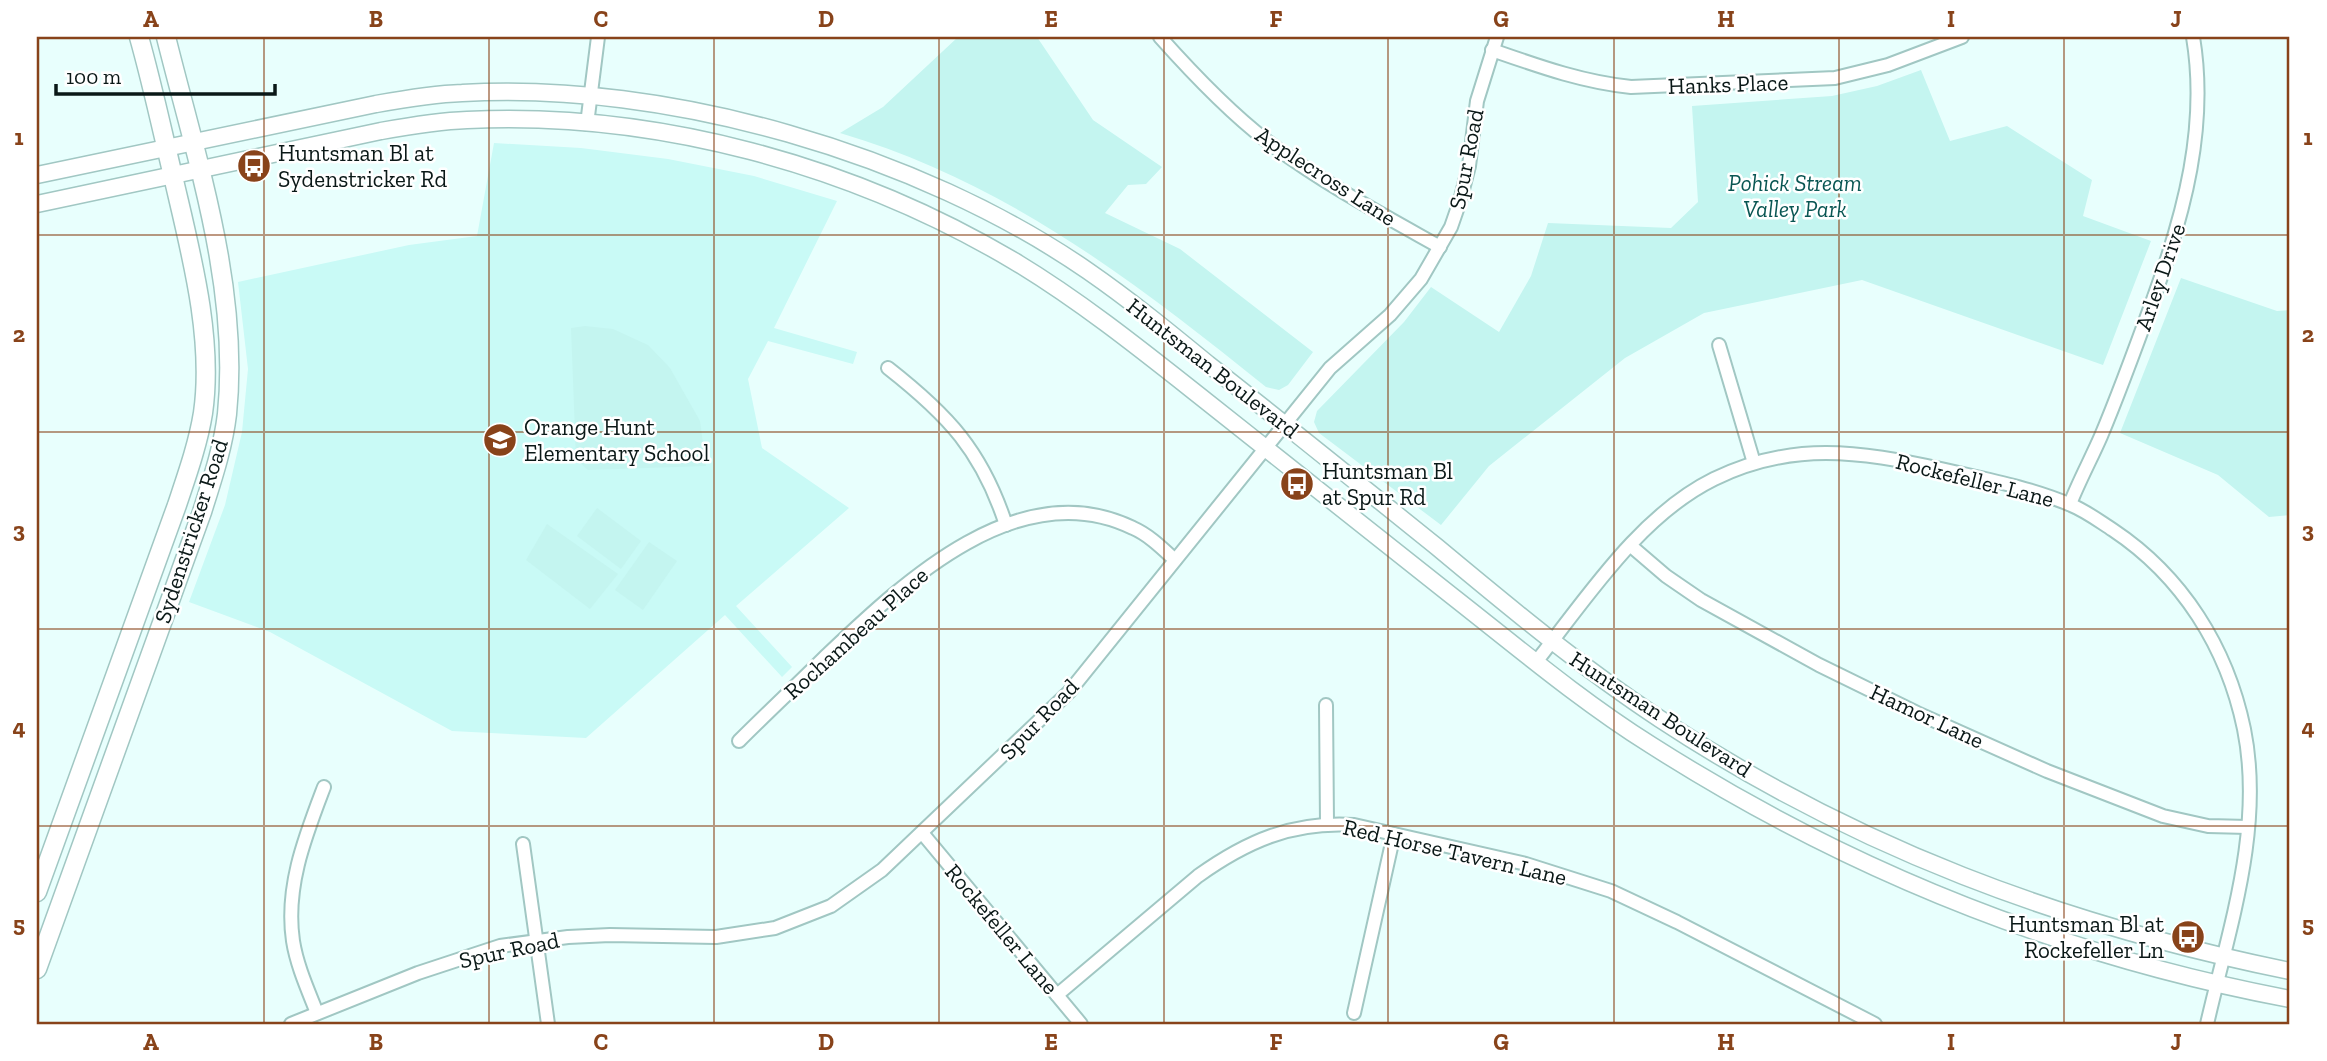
<svg xmlns="http://www.w3.org/2000/svg" width="2327" height="1061" font-family="'Zilla Slab',serif">
	<style>
		.built { fill: #c9faf6 }
		.green { fill: #c4f5f0 }
		.lines { fill: none; stroke-linecap: round; stroke-linejoin: round }
		.minor-casing { stroke: #a1c7c3; stroke-width: 16 }
		.tertiary-casing { stroke: #a1c7c3; stroke-width: 19 }
		.secondary-casing { stroke: #a1c7c3; stroke-width: 21 }
		.minor { stroke: #fff; stroke-width: 12 }
		.tertiary { stroke: #fff; stroke-width: 16 }
		.secondary { stroke: #fff; stroke-width: 18 }
		.grid { fill: none; stroke: #88431a; stroke-width: 2; stroke-opacity: 0.55 }
		.labels { text-anchor: middle; stroke-width: 5; stroke-linejoin: round; paint-order: stroke }
		.street-label { font-size: 23px; fill: #0a1817; stroke: #fff }
		.poi-label { font-size: 23px; fill: #0a1817; stroke: #fff; text-anchor: start }
		.park-label { font-size: 23px; font-style: italic; fill: #095653; stroke: #fff }
		.neatline { fill: none; stroke: #88431a; stroke-width: 2.5 }
		.grid-label { font-size: 23px; text-anchor: middle; font-weight: bold; fill: #88431a }
	</style>
	<rect width="100%" height="100%" fill="#e8fffd"/>
	<!-- built -->
	<polygon class="built" points="494,143 581,148 668,159 754,176 837,201 774,328 857,352 853,364 768,341 748,379 762,448 849,508 736,606 792,667 782,677 725,615 586,738 452,731 270,632 189,602 225,505 242,432 248,369 238,282 409,245 477,236"/>
	<!-- green -->
	<g class="green">
		<path d="M958,37H1037L1093,120L1162,167L1146,184L1128,185L1105,213L1180,249L1313,352L1288,385L1279,390L1266,387C1134,281 1006,182 840,133L883,107Z"/>
		<polygon points="1921,70 1950,141 2007,126 2092,180 2083,216 2151,241 2103,365 1862,280 1704,313 1625,358 1489,466 1441,525 1319,433 1314,422 1317,411 1404,322 1431,287 1499,332 1531,276 1548,223 1671,228 1698,202 1692,106 1832,96 1877,86"/>
		<polygon points="2181,278 2277,311 2290,310 2290,515 2269,517 2218,475 2120,433"/>
		<polygon points="585,326 613,329 648,345 670,368 700,421 706,466 588,470 576,459 571,328"/>
		<polygon points="597,508 641,541 621,569 577,536"/>
		<polygon points="547,524 618,574 590,609 526,560"/>
		<polygon points="649,542 677,561 643,610 615,590"/>
	</g>
	<g class="lines">
		<!-- minor casing -->
		<g class="minor-casing">
			<g id="minor">
				<path d="M1160,37C1193,74 1228,111 1267,141C1321,182 1381,214 1440,247"/>
				<path d="M1492,50C1538,66 1582,82 1631,87L1835,78L1888,65L1962,37"/>
				<polyline points="587,124 598,37"/>
				<polyline points="1719,345 1754,463"/>
				<path d="M888,368C948,415 982,451 1006,525"/>
				<path d="M2070,504C2079,481 2091,459 2101,436C2120,391 2137,344 2154,297C2184,214 2208,126 2193,37"/>
				<polyline points="1631,546 1666,576 1701,600 1819,665 1917,713 2047,771 2163,816 2208,826 2248,827"/>
				<path d="M1536,662C1586,599 1639,516 1714,479C1792,441 1859,451 1941,469C1984,479 2029,487 2071,505C2086,511 2099,521 2113,530C2182,576 2227,647 2244,729C2264,828 2229,928 2207,1024"/>
				<polyline points="1326,705 1327,823"/>
				<path d="M739,741C768,712 798,684 827,655C903,583 1019,472 1133,528C1149,535 1162,548 1175,560"/>
				<polyline points="923,834 1081,1024"/>
				<polyline points="523,844 548,1024"/>
				<path d="M1057,995L1198,876C1247,841 1293,821 1354,825L1526,864L1611,891L1677,922L1875,1024"/>
				<path d="M317,1013C308,990 297,966 293,941C285,887 305,837 324,787"/>
				<polyline points="1354,1013 1394,834"/>
				<polyline points="291,1024 418,973 500,946 568,937 610,935 716,937 775,928 831,906 882,870 1069,692 1330,368 1390,315 1421,279 1451,227 1460,201 1469,166 1477,101 1497,37"/>
			</g>
		</g>
		<!-- tertiary casing -->
		<g class="tertiary-casing">
			<g id="tertiary">
				<path d="M37,175L376,104C404,99 433,94 462,93C667,81 919,154 1088,271C1130,300 1169,332 1208,364C1285,424 1361,486 1437,547C1509,607 1581,667 1660,719C1854,847 2063,925 2290,971"/>
				<path d="M37,204L381,131C409,126 438,121 467,120C656,111 852,165 1014,261C1082,302 1144,352 1206,401C1289,466 1371,531 1452,596C1517,647 1581,701 1651,745C1847,870 2062,956 2290,999"/>
			</g>
		</g>
		<!-- secondary casing -->
		<g class="secondary-casing">
			<g id="secondary">
				<path d="M37,892L177,505C187,475 198,444 203,413C214,337 190,250 173,176C162,130 152,83 139,37"/>
				<path d="M37,969L202,512C212,480 223,448 227,414C240,288 196,158 166,37"/>
			</g>
		</g>
		<!-- minor -->
		<use href="#minor" class="minor"/>
		<!-- tertiary -->
		<use href="#tertiary" class="tertiary"/>
		<!-- secondary -->
		<use href="#secondary" class="secondary"/>
	</g>
	<!-- grid -->
	<path class="grid" d="M264,37V1024M489,37V1024M714,37V1024M939,37V1024M1164,37V1024M1388,37V1024M1614,37V1024M1839,37V1024M2064,37V1024M37,235H2290M37,432H2290M37,629H2290M37,826H2290"/>
	<!-- icons -->
	<defs>
		<g id="bus-disc" transform="scale(1.75)"><circle r="9.5" fill="#88431a" stroke="#fff"/><path d="M-5-6H5V4H4V6H2V4H-2V6H-4V4H-5ZM-3.5-4V0h7V-4ZM-3.5 1.2v1.5H-2V1.2ZM2 1.2v1.5H3.5V1.2Z" fill="#fff"/></g>
		<g id="school-disc" transform="scale(1.75)"><circle r="9.5" fill="#88431a" stroke="#fff"/><path d="M0-5L7-2L0 1L-7-2ZM-4 1L0 2.5L4 1V4Q0 6-4 4Z" fill="#fff"/></g>
	</defs>
	<g fill-rule="evenodd">
		<use href="#bus-disc" x="254" y="166"/>
		<use href="#school-disc" x="500" y="440"/>
		<use href="#bus-disc" x="1297" y="484"/>
		<use href="#bus-disc" x="2188" y="937"/>
	</g>
	<g class="labels">
		<!-- street labels -->
		<g class="street-label">
			<text transform="translate(1728 84) rotate(-2)" y="8">Hanks Place</text>
			<text transform="translate(1466 159) rotate(-79)" y="8">Spur Road</text>
			<text transform="translate(1326 176) rotate(33)" y="8">Applecross Lane</text>
			<text transform="translate(2160 277) rotate(-71)" y="8">Arley Drive</text>
			<text transform="translate(1213 368) rotate(38)" y="8">Huntsman Boulevard</text>
			<text transform="translate(1975 480) rotate(14)" y="8">Rockefeller Lane</text>
			<text transform="translate(191 531) rotate(-72)" y="8">Sydenstricker Road</text>
			<text transform="translate(856 633) rotate(-42)" y="8">Rochambeau Place</text>
			<text transform="translate(1661 714) rotate(33)" y="8">Huntsman Boulevard</text>
			<text transform="translate(1927 716) rotate(25)" y="8">Hamor Lane</text>
			<text transform="translate(1039 719) rotate(-46)" y="8">Spur Road</text>
			<text transform="translate(1455 852) rotate(13)" y="8">Red Horse Tavern Lane</text>
			<text transform="translate(1002 929) rotate(50)" y="8">Rockefeller Lane</text>
			<text transform="translate(509 950) rotate(-12)" y="8">Spur Road</text>
		</g>
		<!-- poi labels -->
		<g class="poi-label">
			<text x="278" y="161">Huntsman Bl at<tspan x="278" dy="26">Sydenstricker Rd</tspan></text>
			<text x="524" y="435">Orange Hunt<tspan x="524" dy="26">Elementary School</tspan></text>
			<text x="1322" y="479">Huntsman Bl<tspan x="1322" dy="26">at Spur Rd</tspan></text>
			<text x="2164" y="932" text-anchor="end">Huntsman Bl at<tspan x="2164" dy="26">Rockefeller Ln</tspan></text>
		</g>
		<!-- park labels -->
		<g class="park-label">
			<text x="1795" y="191">Pohick Stream<tspan x="1795" dy="26">Valley Park</tspan></text>
		</g>
	</g>
	<!-- border -->
	<rect width="2327" height="1061" fill="none" stroke="#ffffff" stroke-width="77"/>
	<!-- scale -->
	<path d="M56 84v10h219v-10" fill="none" stroke="#0a1817" stroke-width="3.5"/>
	<text x="66" y="84" font-size="21" fill="#0a1817" stroke="#ffffff" stroke-width="5" paint-order="stroke">100 m</text>
	<rect x="38" y="38" width="2250" height="985" class="neatline"/>
	<g class="grid-label">
		<text x="151" y="27">A</text>
		<text x="376" y="27">B</text>
		<text x="601" y="27">C</text>
		<text x="826" y="27">D</text>
		<text x="1051" y="27">E</text>
		<text x="1276" y="27">F</text>
		<text x="1501" y="27">G</text>
		<text x="1726" y="27">H</text>
		<text x="1951" y="27">I</text>
		<text x="2176" y="27">J</text>
		<text x="19" y="145">1</text>
		<text x="2308" y="145">1</text>
		<text x="19" y="342">2</text>
		<text x="2308" y="342">2</text>
		<text x="19" y="538">3</text>
		<text x="2308" y="538">3</text>
		<text x="19" y="735">4</text>
		<text x="2308" y="735">4</text>
		<text x="19" y="932">5</text>
		<text x="2308" y="932">5</text>
		<text x="151" y="1050">A</text>
		<text x="376" y="1050">B</text>
		<text x="601" y="1050">C</text>
		<text x="826" y="1050">D</text>
		<text x="1051" y="1050">E</text>
		<text x="1276" y="1050">F</text>
		<text x="1501" y="1050">G</text>
		<text x="1726" y="1050">H</text>
		<text x="1951" y="1050">I</text>
		<text x="2176" y="1050">J</text>
	</g>
</svg>
